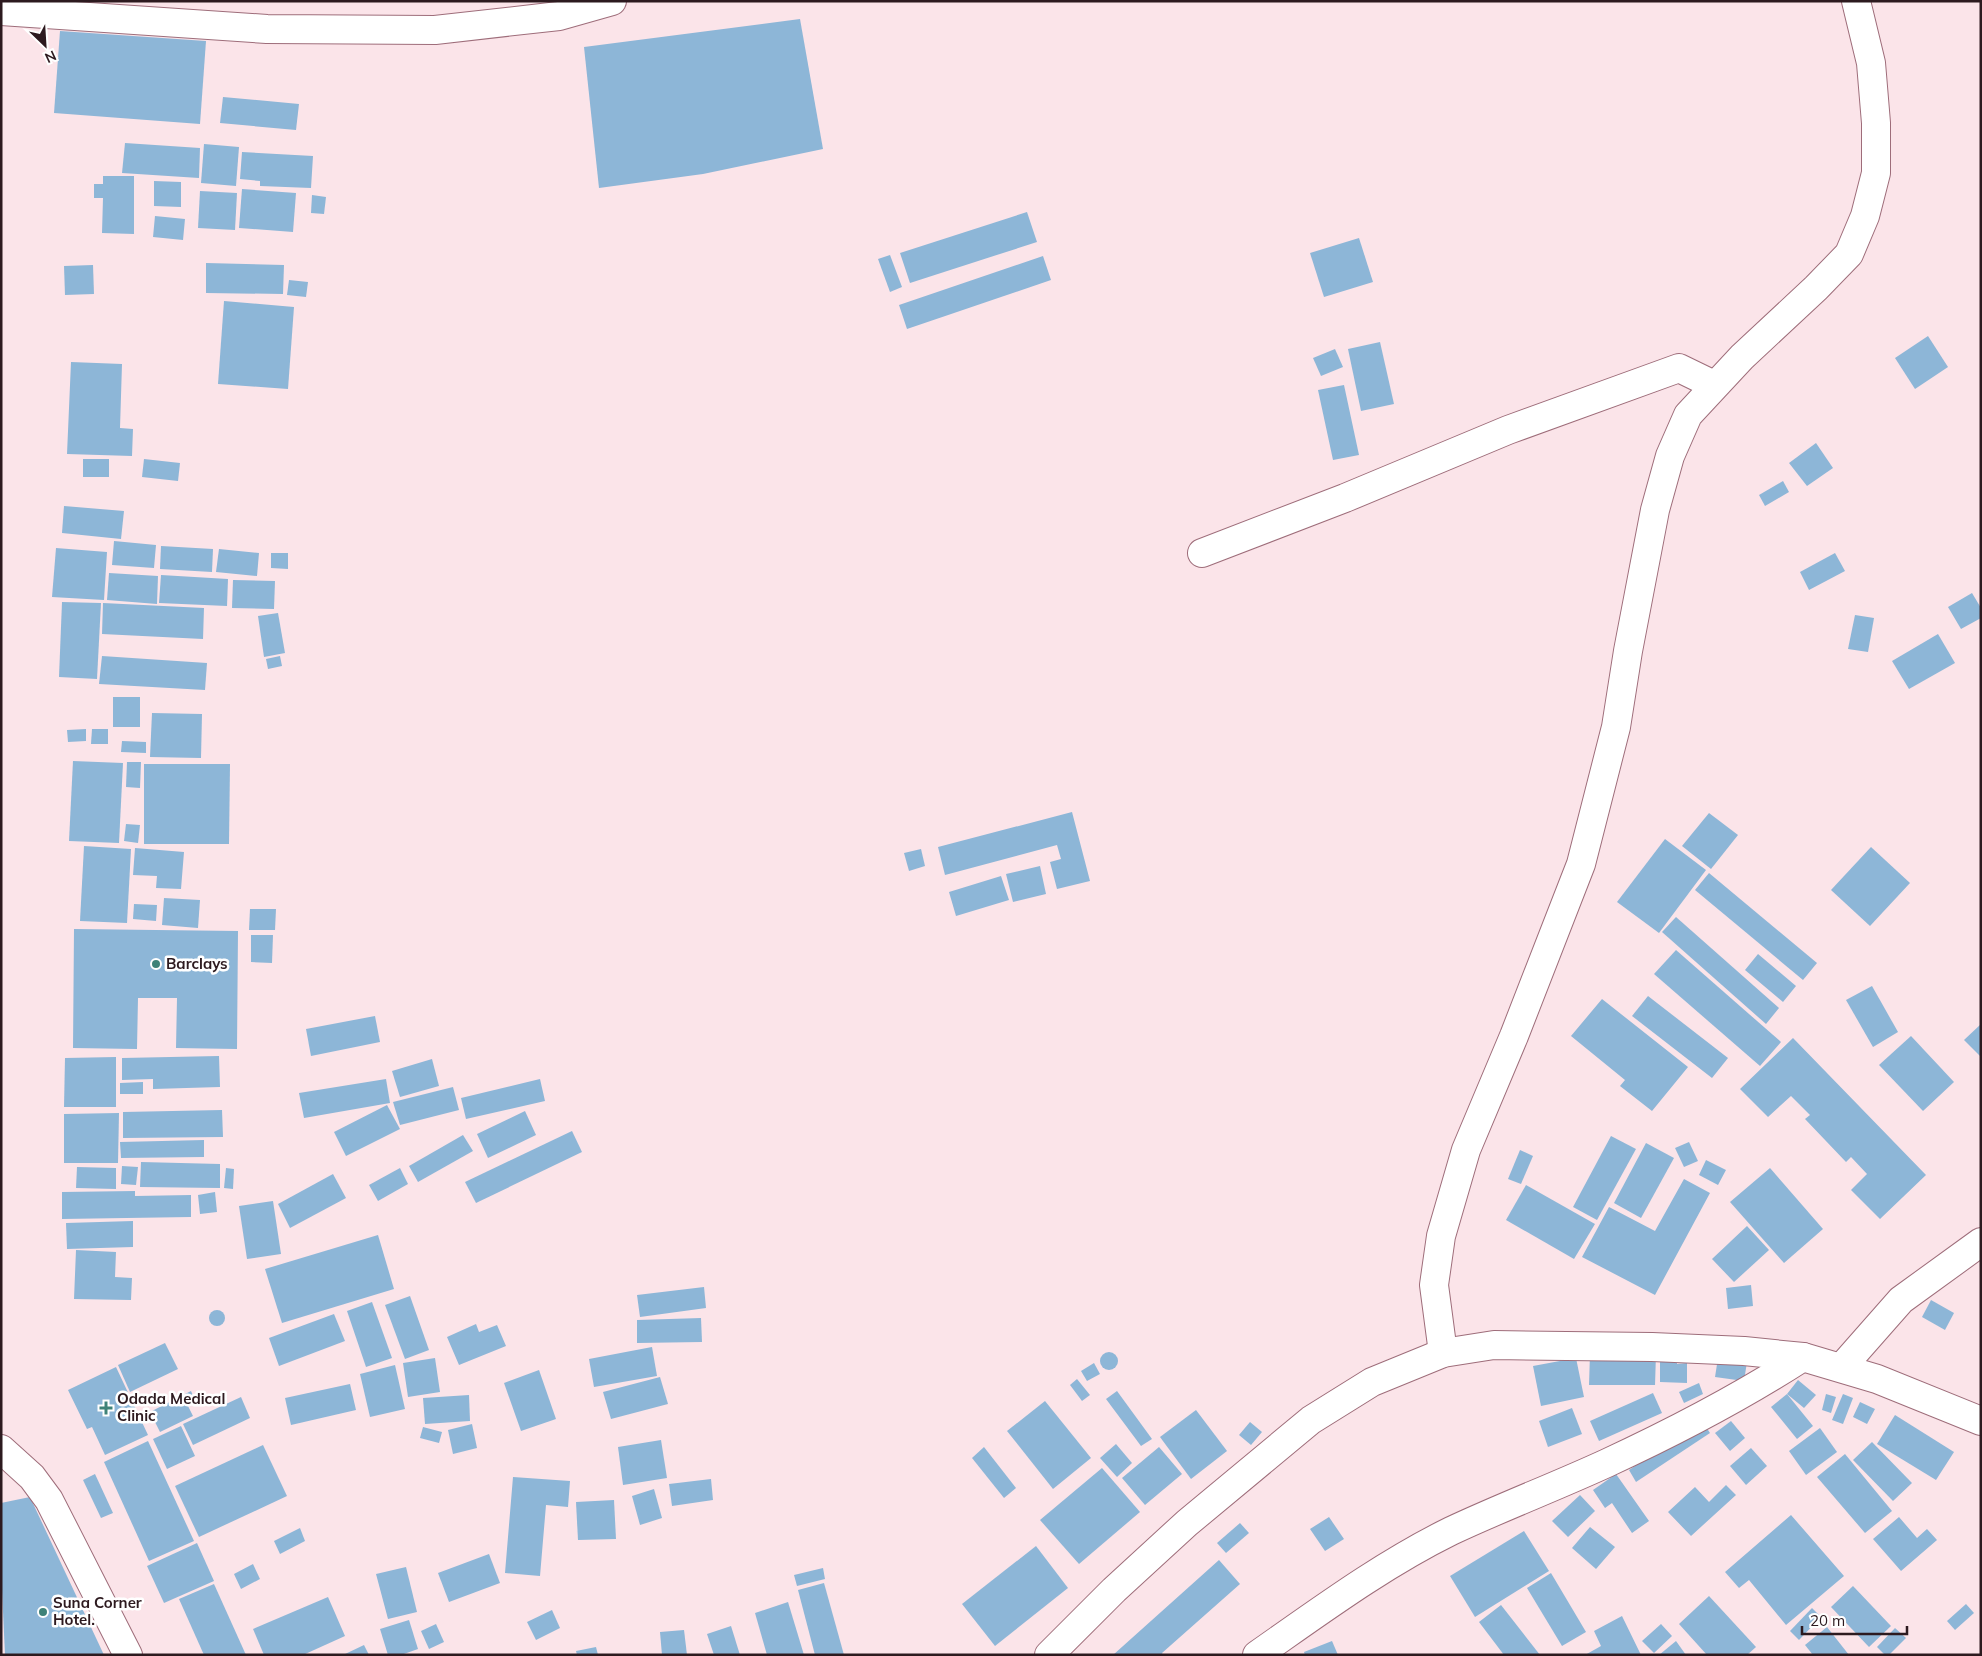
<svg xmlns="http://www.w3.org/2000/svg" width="1982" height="1656" font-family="Mulish,sans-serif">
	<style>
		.building { fill: #8db6d7 }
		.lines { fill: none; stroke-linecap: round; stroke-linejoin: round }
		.minor-casing { stroke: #9e6d7a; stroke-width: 30 }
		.minor { stroke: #fff; stroke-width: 28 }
		.poi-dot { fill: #3e8278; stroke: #fff; stroke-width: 2 }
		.labels { text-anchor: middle; stroke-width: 5; stroke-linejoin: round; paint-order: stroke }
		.poi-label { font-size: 15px; font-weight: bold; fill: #2d1a1f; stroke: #fff; text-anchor: start }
	</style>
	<rect width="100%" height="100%" fill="#fbe4e9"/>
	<!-- building -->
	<g class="building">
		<polygon points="800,19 823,149 703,174 599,188 584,47"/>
		<polygon points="60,31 206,41 200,124 54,113"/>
		<polygon points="223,97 299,104 296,130 220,123"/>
		<polygon points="125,143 200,148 199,178 122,173"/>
		<polygon points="204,144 239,147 236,186 201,183"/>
		<polygon points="242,152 313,156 311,188 260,186 260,181 240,179"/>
		<polygon points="103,176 134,176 134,234 102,233 103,198 94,198 94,184 103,184"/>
		<polygon points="154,181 181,182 181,207 154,206"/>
		<polygon points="242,189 296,193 293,232 239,228"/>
		<polygon points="200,191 237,193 235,230 198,228"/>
		<polygon points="312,195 326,197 324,214 311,213"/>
		<polygon points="1027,212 1037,242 910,283 900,253"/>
		<polygon points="155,216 185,219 183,240 153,237"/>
		<polygon points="1359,238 1373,282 1324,297 1310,253"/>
		<polygon points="890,255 902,287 890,292 878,259"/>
		<polygon points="1043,256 1051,280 907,329 899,305"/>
		<polygon points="206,263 284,265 283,294 206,293"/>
		<polygon points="93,265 94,294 65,295 64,266"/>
		<polygon points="289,280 308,282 306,297 287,295"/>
		<polygon points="224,301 294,307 288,389 218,384"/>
		<polygon points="1928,336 1948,367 1915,389 1895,358"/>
		<polygon points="1380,342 1394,404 1361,411 1348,349"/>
		<polygon points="1335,349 1343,367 1321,376 1313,358"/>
		<polygon points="71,362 122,364 120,428 133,429 132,456 67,454"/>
		<polygon points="1344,385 1359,455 1333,460 1318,390"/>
		<polygon points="1816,443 1833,468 1807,486 1789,463"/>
		<rect x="83" y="459" width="26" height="18"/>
		<polygon points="144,459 180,463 178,481 142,477"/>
		<polygon points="1783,481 1789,492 1765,506 1759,495"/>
		<polygon points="64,506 124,511 121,539 62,533"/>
		<polygon points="114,541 156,545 154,568 112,565"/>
		<polygon points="161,546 213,549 212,572 160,569"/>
		<polygon points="56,548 107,552 104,600 52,597"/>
		<polygon points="219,549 259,553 257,576 216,572"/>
		<polygon points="271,553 288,553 288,569 271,568"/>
		<polygon points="1835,553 1845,571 1809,590 1800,572"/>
		<polygon points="109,573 158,576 157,604 107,600"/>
		<polygon points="161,575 228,579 227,606 159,603"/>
		<polygon points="233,580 275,581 274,609 232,608"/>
		<polygon points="1972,593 1981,608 1981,618 1961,629 1948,607"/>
		<polygon points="62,602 101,603 97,679 59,677"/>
		<polygon points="103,603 204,608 203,639 102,634"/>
		<polygon points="278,613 285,653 264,657 258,616"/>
		<polygon points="1855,615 1874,618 1868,652 1848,649"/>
		<polygon points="1938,634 1955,663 1909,689 1892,661"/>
		<polygon points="102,656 207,663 205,690 99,684"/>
		<polygon points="280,656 282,666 268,669 266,659"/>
		<rect x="113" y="697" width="27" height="30"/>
		<polygon points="152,713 202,714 201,758 150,757"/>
		<polygon points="86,729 86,741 68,742 67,730"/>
		<polygon points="92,729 108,729 108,744 91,744"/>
		<polygon points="122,741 146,742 146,753 121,752"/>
		<polygon points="73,761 123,763 119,843 69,841"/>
		<polygon points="127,762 141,762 140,788 126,787"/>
		<polygon points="144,764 230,764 229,844 144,844"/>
		<polygon points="1072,812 1090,881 1057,889 1050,862 1061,859 1057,845 945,875 938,847"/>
		<polygon points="1709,813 1738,835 1711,869 1682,846"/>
		<polygon points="126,824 140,825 138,843 124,841"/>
		<polygon points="1665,839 1706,870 1659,933 1617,902"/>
		<polygon points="84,846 131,849 127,923 80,921"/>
		<polygon points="1871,847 1910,883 1870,926 1831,890"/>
		<polygon points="135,848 184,852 181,889 156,888 157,876 133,875"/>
		<polygon points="921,849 925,866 909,871 904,853"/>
		<polygon points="1040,866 1046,894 1013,902 1006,874"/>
		<polygon points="1709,873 1817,963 1803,980 1695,890"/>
		<polygon points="1001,876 1009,900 956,916 949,892"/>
		<polygon points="164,898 200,900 198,928 162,925"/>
		<polygon points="134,904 157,905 156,921 133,919"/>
		<polygon points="250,909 276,909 275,930 249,930"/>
		<polygon points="1676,917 1779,1008 1766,1024 1662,932"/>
		<polygon points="74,929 238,931 237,1049 176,1048 177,998 138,998 137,1049 73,1048"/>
		<polygon points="251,935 273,935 272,963 251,962"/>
		<polygon points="1676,950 1781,1042 1760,1066 1654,974"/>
		<polygon points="1758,954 1796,986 1783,1002 1745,970"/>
		<polygon points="1872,986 1898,1032 1873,1047 1846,1000"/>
		<polygon points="1648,996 1728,1058 1712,1078 1632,1016"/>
		<polygon points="1602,999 1688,1067 1652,1111 1620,1086 1625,1080 1571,1036"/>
		<polygon points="375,1016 380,1042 311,1056 306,1029"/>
		<polygon points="1981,1024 1981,1057 1964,1040"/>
		<polygon points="1911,1036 1954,1082 1923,1111 1879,1065"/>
		<polygon points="1793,1038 1926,1175 1880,1219 1851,1190 1867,1174 1851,1157 1846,1162 1805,1119 1810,1115 1791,1096 1768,1117 1740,1089"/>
		<polygon points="219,1056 220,1087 153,1089 153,1079 122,1080 122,1058"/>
		<polygon points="116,1057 116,1107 64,1107 65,1058"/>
		<polygon points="432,1059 439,1086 400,1097 392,1071"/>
		<polygon points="386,1079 390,1103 304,1118 299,1093"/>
		<polygon points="540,1079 545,1101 466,1119 461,1098"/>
		<polygon points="143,1082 143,1094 120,1094 120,1083"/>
		<polygon points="453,1087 459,1110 400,1125 393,1102"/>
		<polygon points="387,1105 400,1129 346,1156 334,1132"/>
		<polygon points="222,1110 223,1137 123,1138 123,1112"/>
		<polygon points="525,1111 536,1135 488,1158 477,1134"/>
		<polygon points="119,1113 118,1163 64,1163 64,1114"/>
		<polygon points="572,1131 582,1152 476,1203 465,1182"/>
		<polygon points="463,1135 473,1151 418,1182 409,1166"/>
		<polygon points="1611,1136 1636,1149 1597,1220 1573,1207"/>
		<polygon points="204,1140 204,1157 121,1158 120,1142"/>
		<polygon points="1689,1142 1698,1161 1684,1167 1675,1148"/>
		<polygon points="1646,1143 1674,1158 1641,1218 1614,1203"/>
		<polygon points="1520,1150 1533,1156 1521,1184 1508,1179"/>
		<polygon points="1706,1160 1726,1170 1718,1185 1699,1175"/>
		<polygon points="141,1162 220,1164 220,1188 140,1187"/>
		<polygon points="122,1166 138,1167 136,1185 121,1184"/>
		<polygon points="77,1167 116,1168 116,1189 76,1188"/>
		<polygon points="226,1168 234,1169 233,1189 224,1188"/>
		<polygon points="400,1168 408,1184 378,1201 369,1185"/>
		<polygon points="1770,1168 1823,1229 1784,1263 1730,1202"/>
		<polygon points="333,1174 346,1198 290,1228 278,1204"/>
		<polygon points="1684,1179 1710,1193 1655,1295 1582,1257 1609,1207 1655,1231"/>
		<polygon points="1526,1185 1595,1224 1574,1259 1506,1220"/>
		<polygon points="135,1191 135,1196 191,1195 191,1217 62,1219 62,1192"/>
		<polygon points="215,1192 217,1212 200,1214 198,1195"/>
		<polygon points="273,1201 281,1254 247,1259 239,1206"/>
		<polygon points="133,1221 133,1247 67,1249 66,1223"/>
		<polygon points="1747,1226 1769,1250 1734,1282 1712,1259"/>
		<polygon points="378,1235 394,1289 282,1323 265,1269"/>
		<polygon points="76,1250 116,1252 115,1277 132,1278 131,1300 74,1299"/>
		<polygon points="1751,1285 1753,1306 1728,1309 1726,1288"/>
		<polygon points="704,1287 706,1308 640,1317 637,1295"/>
		<polygon points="410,1296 429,1350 405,1359 385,1305"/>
		<polygon points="1931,1300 1954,1313 1945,1330 1922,1317"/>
		<polygon points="372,1302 392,1358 366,1367 347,1311"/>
		<circle cx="217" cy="1318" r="8"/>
		<polygon points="334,1314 345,1341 279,1366 269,1338"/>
		<polygon points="701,1318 702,1342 637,1343 637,1320"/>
		<polygon points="476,1324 479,1332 497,1325 506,1346 459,1365 447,1337"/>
		<polygon points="165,1343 178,1369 130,1392 118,1365"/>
		<polygon points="652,1347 657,1376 594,1387 589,1359"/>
		<circle cx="1109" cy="1361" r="9"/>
		<polygon points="1590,1353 1656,1353 1655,1385 1589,1385"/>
		<polygon points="1660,1355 1677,1355 1677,1364 1687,1363 1687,1383 1660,1382"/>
		<polygon points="435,1358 440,1392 408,1397 403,1363"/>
		<polygon points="1576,1358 1584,1397 1541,1406 1533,1366"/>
		<polygon points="1718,1358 1747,1362 1744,1381 1715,1377"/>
		<polygon points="1094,1363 1100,1374 1087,1381 1081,1371"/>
		<polygon points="395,1365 405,1409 370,1417 360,1374"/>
		<polygon points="116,1367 148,1435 105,1455 92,1427 87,1429 68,1390"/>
		<polygon points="539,1370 556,1419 521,1431 504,1383"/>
		<polygon points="660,1377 668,1404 611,1419 603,1392"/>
		<polygon points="1077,1379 1090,1395 1082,1401 1070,1385"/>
		<polygon points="1798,1380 1816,1395 1804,1408 1787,1394"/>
		<polygon points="1699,1383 1703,1394 1684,1403 1679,1392"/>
		<polygon points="350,1384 356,1410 291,1425 285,1398"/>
		<polygon points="191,1391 195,1400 187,1404 193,1416 160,1432 150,1412"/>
		<polygon points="1117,1391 1152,1439 1141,1446 1106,1399"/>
		<polygon points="1653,1393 1662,1413 1599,1441 1590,1421"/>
		<polygon points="1787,1394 1813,1426 1797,1439 1771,1407"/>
		<polygon points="1826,1394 1836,1397 1831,1413 1822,1410"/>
		<polygon points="1843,1394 1853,1398 1843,1424 1832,1420"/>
		<polygon points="469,1395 470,1421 425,1424 423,1398"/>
		<polygon points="241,1397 250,1418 193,1445 183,1424"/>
		<polygon points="1045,1401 1091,1458 1053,1489 1007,1431"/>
		<polygon points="1860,1402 1875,1409 1867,1424 1853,1417"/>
		<polygon points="1572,1408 1582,1434 1548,1447 1539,1421"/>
		<polygon points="1196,1410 1227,1451 1191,1479 1160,1437"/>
		<polygon points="1895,1415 1954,1452 1936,1480 1877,1444"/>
		<polygon points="1702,1421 1710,1433 1636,1482 1629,1470"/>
		<polygon points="1731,1421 1745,1438 1730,1451 1715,1433"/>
		<polygon points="1250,1422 1262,1432 1251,1445 1239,1435"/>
		<polygon points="472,1424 477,1448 453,1454 448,1430"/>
		<polygon points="181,1426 195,1456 167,1469 153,1439"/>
		<polygon points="423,1427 442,1432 439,1443 420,1438"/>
		<polygon points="1820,1428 1837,1452 1806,1475 1789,1451"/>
		<polygon points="661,1440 667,1478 623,1485 618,1447"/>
		<polygon points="148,1441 194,1541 149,1561 104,1462"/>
		<polygon points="1872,1442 1912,1483 1893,1501 1853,1460"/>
		<polygon points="1116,1444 1132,1463 1117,1477 1100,1458"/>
		<polygon points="263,1445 287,1496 199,1537 175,1486"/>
		<polygon points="984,1447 1016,1488 1004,1498 972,1458"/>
		<polygon points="1159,1447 1182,1474 1145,1505 1122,1478"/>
		<polygon points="1751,1448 1767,1466 1746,1485 1730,1466"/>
		<polygon points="1845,1454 1892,1511 1865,1533 1817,1477"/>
		<polygon points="1102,1468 1140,1512 1079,1564 1040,1520"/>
		<polygon points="95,1474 113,1513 101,1518 83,1480"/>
		<polygon points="1616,1474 1649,1521 1632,1533 1612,1503 1605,1508 1593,1490"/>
		<polygon points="513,1477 570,1481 568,1507 546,1505 540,1576 505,1573"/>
		<polygon points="711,1479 713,1500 672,1506 669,1484"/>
		<polygon points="1726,1485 1736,1495 1691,1536 1668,1512 1695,1487 1709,1502"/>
		<polygon points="654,1489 662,1518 640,1525 632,1496"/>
		<polygon points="1580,1495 1595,1511 1568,1537 1552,1521"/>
		<polygon points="30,1497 104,1655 5,1655 1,1568 1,1503"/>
		<polygon points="614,1500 616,1539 578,1540 576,1502"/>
		<polygon points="1791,1515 1844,1576 1786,1625 1749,1580 1739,1588 1725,1572"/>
		<polygon points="1329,1517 1344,1539 1325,1551 1310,1529"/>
		<polygon points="1899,1517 1917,1538 1927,1529 1937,1540 1901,1571 1873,1539"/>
		<polygon points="1240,1523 1249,1533 1226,1553 1217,1543"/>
		<polygon points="1590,1527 1615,1547 1596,1569 1572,1548"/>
		<polygon points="300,1528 305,1541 280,1554 274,1541"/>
		<polygon points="1524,1531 1549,1571 1475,1617 1450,1576"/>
		<polygon points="197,1543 214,1581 164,1603 147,1566"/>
		<polygon points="1036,1546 1068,1588 995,1646 962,1604"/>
		<polygon points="489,1554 500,1583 449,1602 438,1573"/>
		<polygon points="1219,1560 1240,1584 1162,1653 1163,1655 1113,1655"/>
		<polygon points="253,1564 260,1579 241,1589 234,1574"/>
		<polygon points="406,1567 417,1612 388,1619 376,1574"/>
		<polygon points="823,1568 825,1579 797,1586 794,1575"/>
		<polygon points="1551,1573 1586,1632 1562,1646 1527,1588"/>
		<polygon points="824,1583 844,1655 815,1655 798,1590"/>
		<polygon points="214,1584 246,1655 204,1655 179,1599"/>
		<polygon points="1853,1586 1891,1626 1869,1647 1831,1607"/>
		<polygon points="1709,1596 1756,1647 1747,1655 1707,1655 1679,1624"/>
		<polygon points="328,1597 345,1636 303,1655 264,1655 253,1629"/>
		<polygon points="788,1602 804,1655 767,1655 755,1613"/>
		<polygon points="1966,1604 1974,1613 1955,1630 1947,1621"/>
		<polygon points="1501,1605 1540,1655 1504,1655 1479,1622"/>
		<polygon points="1812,1608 1821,1617 1799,1640 1790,1631"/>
		<polygon points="552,1610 560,1628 536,1640 527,1622"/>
		<polygon points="1622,1616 1641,1655 1585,1655 1601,1646 1594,1631"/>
		<polygon points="409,1620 418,1649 401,1655 388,1655 380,1629"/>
		<polygon points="436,1624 444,1642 429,1649 421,1631"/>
		<polygon points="1661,1624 1672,1636 1654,1653 1642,1641"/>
		<polygon points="731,1626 740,1655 714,1655 707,1634"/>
		<polygon points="1827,1627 1849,1655 1813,1655 1805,1645"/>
		<polygon points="1895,1628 1906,1638 1889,1655 1885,1655 1877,1647"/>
		<polygon points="684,1630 687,1655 662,1655 660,1632"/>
		<polygon points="1332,1641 1338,1655 1305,1655 1304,1652"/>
		<polygon points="1676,1641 1686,1655 1659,1655"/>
		<polygon points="364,1645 369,1655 343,1655"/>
		<polygon points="596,1647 598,1655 577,1655 576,1651"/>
	</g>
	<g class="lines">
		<!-- minor casing -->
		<g class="minor-casing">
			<g id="minor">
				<polyline points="1,11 267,29 435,30 559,16 612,1"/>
				<polyline points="1202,553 1345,498 1508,430 1679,368 1714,385"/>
				<polyline points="1443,1353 1434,1285 1441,1236 1466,1150 1514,1036 1581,864 1616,727 1628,651 1655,510 1670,456 1688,415 1742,357 1816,288 1849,254 1865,216 1876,173 1876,123 1871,63 1856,1"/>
				<polyline points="1842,1367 1901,1300 1981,1242"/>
				<polyline points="1,1449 32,1477 49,1500 128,1655"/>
				<polyline points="1049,1655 1114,1590 1187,1523 1311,1420 1372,1382 1443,1353 1494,1345 1652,1347 1744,1351 1803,1357 1877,1379 1981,1421"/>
				<path d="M1257,1655C1320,1611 1382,1565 1451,1531C1502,1507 1555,1487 1607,1463C1674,1432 1741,1397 1803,1357"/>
			</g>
		</g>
		<!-- minor -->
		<use href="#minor" class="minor"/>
	</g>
	<!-- markers -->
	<g class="poi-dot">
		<circle cx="156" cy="964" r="5"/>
		<path d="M103.5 1400.5h5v5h5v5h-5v5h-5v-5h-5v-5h5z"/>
		<circle cx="43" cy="1612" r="5"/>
	</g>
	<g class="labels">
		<!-- poi labels -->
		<g class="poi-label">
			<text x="166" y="969">Barclays</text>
			<text x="117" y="1404">Odada Medical<tspan x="117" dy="17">Clinic</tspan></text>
			<text x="53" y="1608">Suna Corner<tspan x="53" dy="17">Hotel.</tspan></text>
		</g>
	</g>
	<!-- border -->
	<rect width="1982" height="1656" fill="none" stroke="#2d1a1f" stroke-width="5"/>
	<!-- north arrow -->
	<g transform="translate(45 45) rotate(155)" stroke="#ffffff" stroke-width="4" paint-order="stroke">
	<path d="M0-4L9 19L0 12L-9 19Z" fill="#2d1a1f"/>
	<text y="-8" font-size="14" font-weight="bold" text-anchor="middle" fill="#2d1a1f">N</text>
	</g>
	<!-- scale -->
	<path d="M1802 1626v8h105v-8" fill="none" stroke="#2d1a1f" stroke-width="2.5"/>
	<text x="1810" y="1626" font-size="15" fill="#2d1a1f" stroke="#ffffff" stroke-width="4" paint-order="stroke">20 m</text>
</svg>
